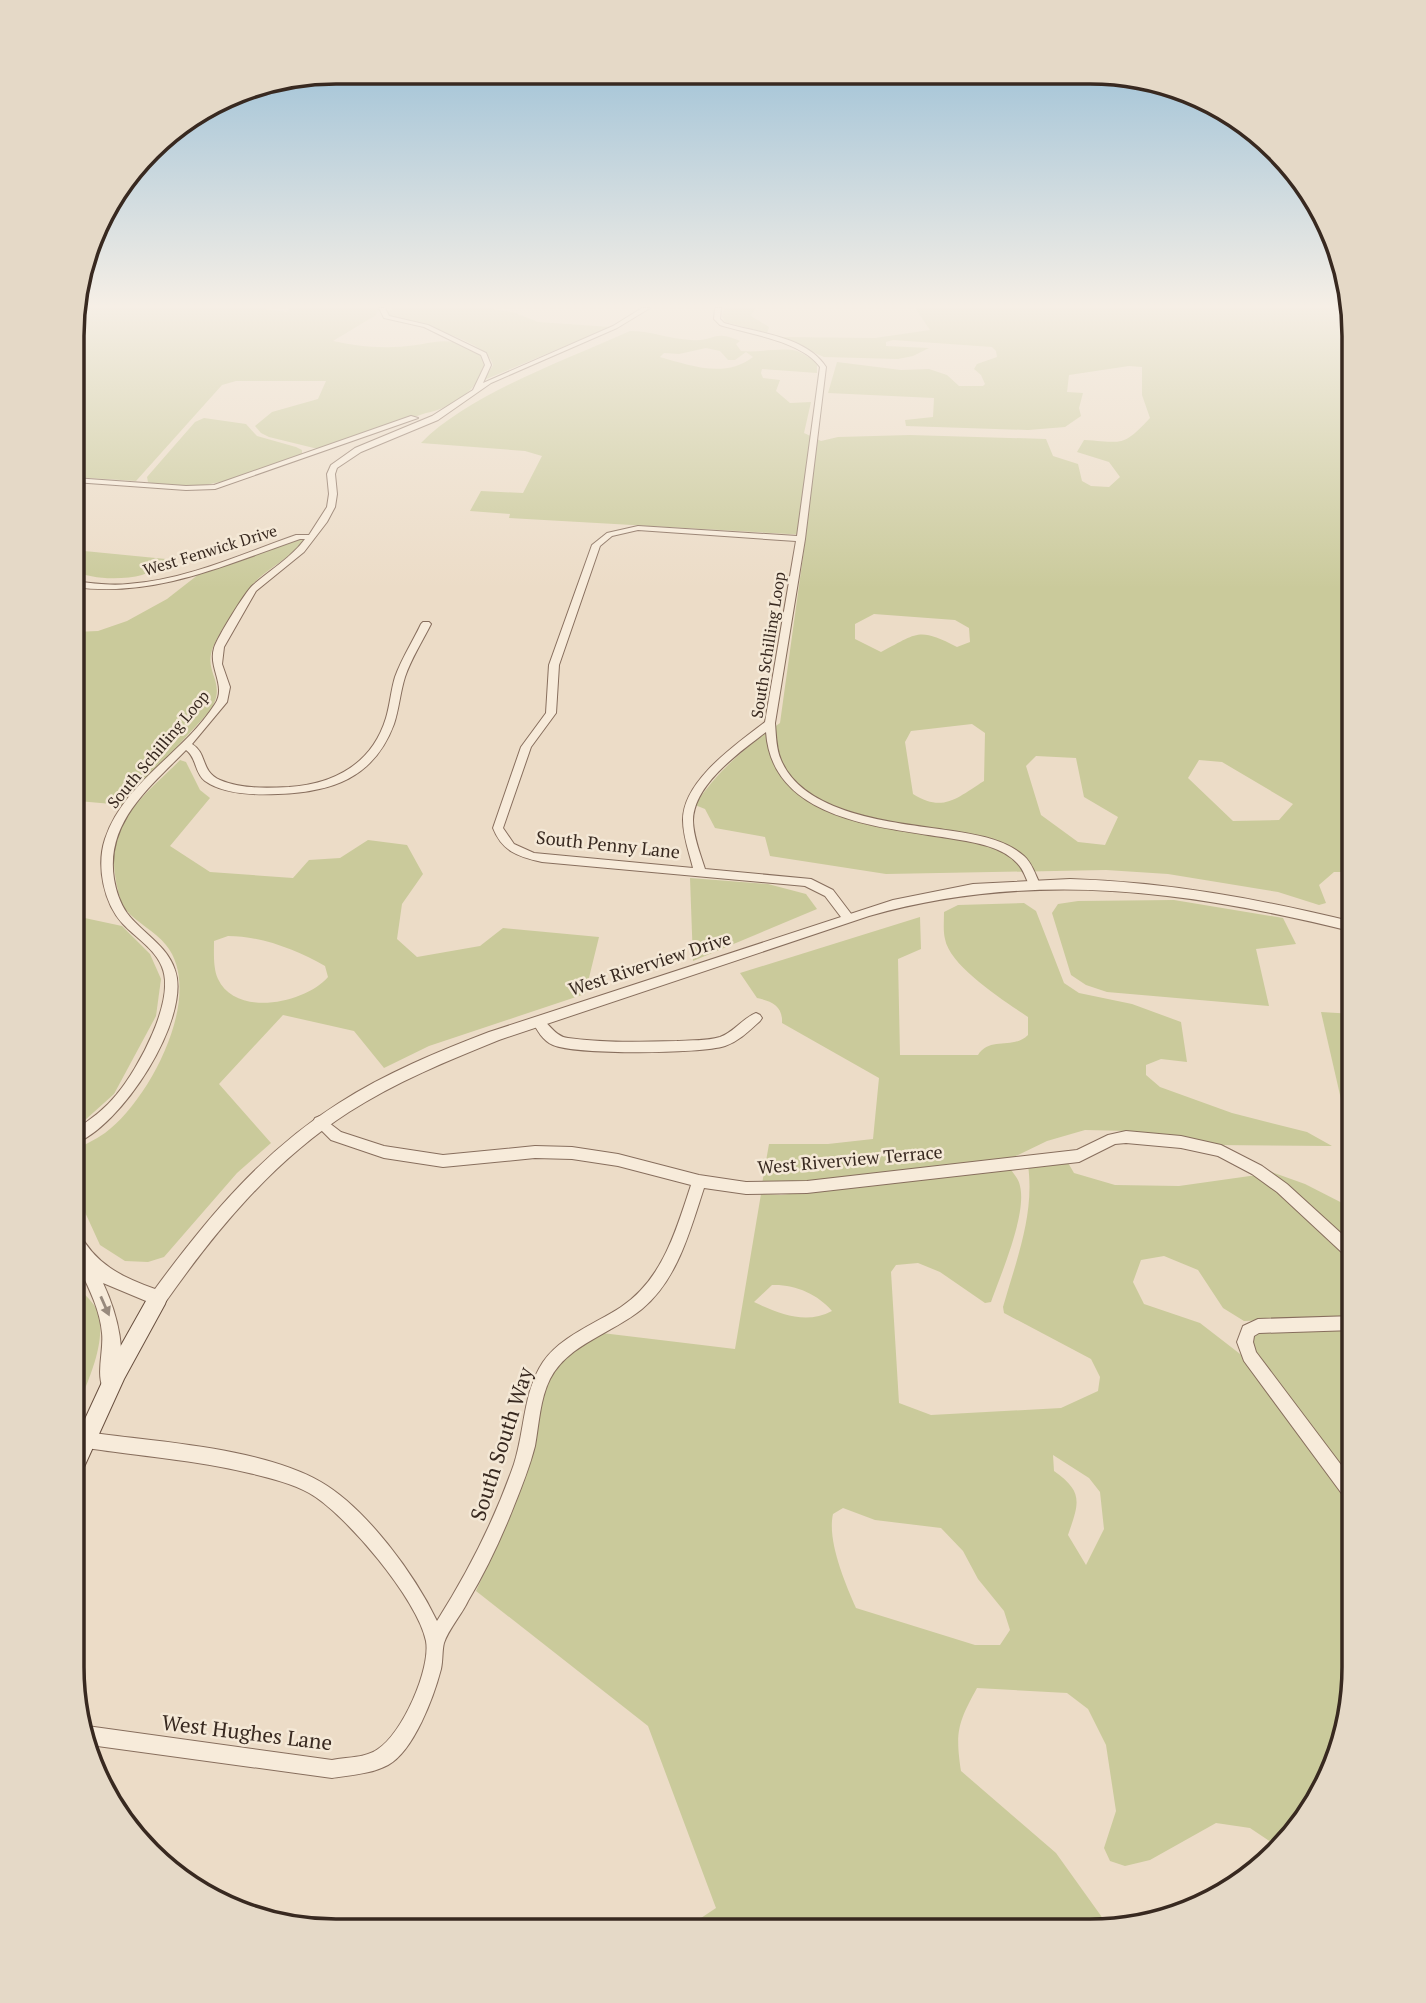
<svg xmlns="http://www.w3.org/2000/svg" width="1426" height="2003" font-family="'PT Serif',serif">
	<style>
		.green { fill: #caca9b; fill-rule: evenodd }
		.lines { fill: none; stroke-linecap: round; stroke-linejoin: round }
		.minor-casing { stroke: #876e5d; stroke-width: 2 }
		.tertiary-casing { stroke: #876e5d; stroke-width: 2 }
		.secondary-casing { stroke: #695040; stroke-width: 2 }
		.minor { fill: #f7ebda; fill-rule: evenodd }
		.tertiary { fill: #f7ebda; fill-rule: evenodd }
		.secondary { fill: #f7ebda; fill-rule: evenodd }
		.oneway { fill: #988a7d }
		.labels { text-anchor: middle; stroke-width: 5; stroke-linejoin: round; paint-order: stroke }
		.far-street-label { font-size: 16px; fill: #382920; stroke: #f4e8d6 }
		.street-label { font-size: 18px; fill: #382920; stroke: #f4e8d6 }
		.near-street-label { font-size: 21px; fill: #382920; stroke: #f4e8d6 }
		.rim { fill: none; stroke: #382920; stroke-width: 3.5 }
	</style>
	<rect width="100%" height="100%" fill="#ecdcc7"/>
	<!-- green -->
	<g class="green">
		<path d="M76,308H258L287,312L290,308H379L376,315L333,341C352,345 373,348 393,347C432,347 450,328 486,359C483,388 452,408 426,413L318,449L269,437L261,433L255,426L272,412L318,399L326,381H236L222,385L136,481L74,477V441L78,431L74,426Z"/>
		<path d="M394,308H489L516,313L538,322L611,327L484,380L493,365C489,340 411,323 389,316L387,312Z"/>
		<polygon points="724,308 755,308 751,316 769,327 767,333 725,322 722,316"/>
		<path d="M915,308H1348L1354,335V872H1334L1319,885L1326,903L1319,905L1278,892L1168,874L1106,870L886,874L770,856L765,837L715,828L705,809L695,805C717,771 747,746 780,723L806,535L509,518L510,514L470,511L481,491L523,493L542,456L525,451L421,443C469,394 566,360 630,331C651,331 670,339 691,340C716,342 711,329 740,341L736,344L741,351C760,353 781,347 797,351C803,353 811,359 817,362V373L762,369L761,373L763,378L780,380L776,391L790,403L811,402L804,433L821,441L838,437L910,435L1046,439L1053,456L1078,464L1082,481L1091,486L1109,487L1120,477L1109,462L1077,452L1084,440C1123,442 1122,448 1150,418L1142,395V367L1129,366L1069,375L1067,392L1083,393L1079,408L1081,416L1065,427L1028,430L906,426L905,420L933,417L934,398L828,393L837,362L901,370L929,369L947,375L959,386H983L985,384L981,375L974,369L977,364L997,357L996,351L992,347L893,340L886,342V346L929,348L913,356L898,359L824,357L777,337L875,338L930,330ZM706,348L720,351L728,360H735L746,352L753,357C725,379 689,365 660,357L664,353L679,354ZM874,614L955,620L969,628L970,642L957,647C918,627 918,633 881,652L855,639V624ZM972,724L985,733L984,781C957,798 943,813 913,794L905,742L911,731ZM1036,756L1076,758L1084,797L1118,817L1105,845L1078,842L1041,815L1026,766ZM1199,760L1222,762L1293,804L1279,820L1233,821L1188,778Z"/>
		<path d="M204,418L246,424L257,436L296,447L302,450V455C252,473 202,496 148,482L147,477L195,422Z"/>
		<path d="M299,539H306C293,555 276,564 260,577C248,587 221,629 214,645C201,673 229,681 210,711L123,805L78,801L73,807L74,632L98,631L127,621L167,599L199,574Z"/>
		<path d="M74,550L166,559C158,565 151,572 142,575C123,580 90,580 74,570Z"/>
		<path d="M180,760L186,762L200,790L210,798L170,846L210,872L293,878L309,860L340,858L368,840L407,845L423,874L402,904L397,939L417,957L480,946L503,928L599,937L585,994L429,1046L384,1068L354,1031L283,1015L219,1084L271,1143L237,1173L164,1257L148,1262L125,1261L100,1245L73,1186V1151C83,1145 95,1140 105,1133C149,1101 206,994 166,945C155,931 137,923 126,910C117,900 112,861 114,848C119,812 157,784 180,760ZM228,936C261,936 297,950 325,966L328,977C306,1003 236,1018 218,979C213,969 214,952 214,941Z"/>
		<polygon points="690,878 768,884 806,894 817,909 693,961"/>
		<polygon points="1174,900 1283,918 1296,944 1256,949 1269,1006 1107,992 1086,985 1071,975 1052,913 1058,904 1078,901"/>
		<path d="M1024,903L1036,911L1064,983L1079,993L1132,1004L1181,1022L1187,1062L1161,1059L1146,1065V1075L1160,1087L1232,1113L1307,1132L1332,1146L1215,1145L1129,1131L1085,1130L1047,1141L1010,1159L783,1185L762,1184L769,1144H828L873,1139L879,1078L782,1023C783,1006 772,1001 757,998L740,973L920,917L921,949L898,959L900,1055H978C990,1036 1013,1050 1028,1035V1017C1006,1002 950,967 945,939C943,931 944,921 944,912L958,905Z"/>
		<polygon points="80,917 122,926 150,954 161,979 156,1016 114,1094 84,1121 73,1126 73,918"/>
		<polygon points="1321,1012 1354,1014 1354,1117 1343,1108"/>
		<path d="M1067,1161L1074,1173L1115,1185L1179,1186L1257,1175L1354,1259V1317L1244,1321L1223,1308L1198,1270L1164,1256L1141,1260L1133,1282L1144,1304L1200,1323L1244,1357L1354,1503V1685L1340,1753L1310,1814L1280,1848L1250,1828L1216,1823L1150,1860L1125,1866L1110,1861L1104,1848L1116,1811L1106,1745L1088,1709L1067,1693L977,1688C958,1723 955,1731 961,1771L1056,1853L1109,1927L1091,1931L683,1930L716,1908L648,1726L476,1591L509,1519L529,1457L544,1387L564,1357L602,1333L735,1349L761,1194L781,1195L1009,1167C1013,1173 1019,1179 1020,1186C1027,1214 1001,1274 991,1302L985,1303L940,1272L918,1263L896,1265L891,1272L899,1403L931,1415L1061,1408L1098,1391L1100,1377L1091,1359L1004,1313L1003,1307C1016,1261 1035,1214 1028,1165ZM772,1285C794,1284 818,1294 832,1311C806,1325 779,1314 754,1302ZM1053,1455L1089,1478L1100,1492L1104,1529L1086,1565L1068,1535C1079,1503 1084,1492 1054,1471ZM843,1508L875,1520L941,1528L963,1551L978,1579L1004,1611L1010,1630L1000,1645H975L856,1608C845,1583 827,1541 833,1514Z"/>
		<polygon points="1263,1169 1305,1184 1354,1209 1354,1249"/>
		<path d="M72,1281C79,1289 88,1297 94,1305C113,1335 84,1390 72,1419Z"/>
		<polygon points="1354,1327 1354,1478 1346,1477 1252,1356 1250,1336 1260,1329"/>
	</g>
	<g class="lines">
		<!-- minor casing -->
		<g class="minor-casing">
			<g id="minor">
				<path d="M379,308H385L389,316L428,325L486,353L491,365L483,383L613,326L642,308H650L617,328L491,383L438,420L361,452L337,468L335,474L337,494L335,507L327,522L304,552L256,591L224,647L222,664L230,687L227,702L192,744C208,754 200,771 220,780C241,789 266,788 289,787C334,784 372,764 386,718C390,705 391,690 395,677C402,658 413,641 421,624L423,622H429L431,624C422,642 411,659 405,677C400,693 399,709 394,724C374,778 332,792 278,794C256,795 224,795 205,781C194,772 197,758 186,750C150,787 105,822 114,879C116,891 120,903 127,913C142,933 167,945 175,970C192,1018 120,1129 73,1144V1131C89,1121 105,1109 117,1094C138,1069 176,1000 162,967C155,949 136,938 123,924C104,904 96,866 105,839C124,782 184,753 215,704C227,686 208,668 214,648C217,638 245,592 253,585C270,570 291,558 305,539H300C225,565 155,598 74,587V581C92,583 109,586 128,584C186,580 242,554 296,535H309L327,507L329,494L327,474L331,465L355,448L432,416L473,390L485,365L481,355L424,327L384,318Z"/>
				<path d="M715,308H721L720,319L724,323C757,333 806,336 826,367L805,539L775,723C776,735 776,749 781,760C805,817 901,823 953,831C977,835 1005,839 1024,856C1032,863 1035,874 1040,884L1038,887H1030C1026,879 1024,870 1017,863C1000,845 971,842 948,838C880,827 772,820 766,732C740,752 694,784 693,820C693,836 700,853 705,869L811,879L833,890L852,915L854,918L852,921H844L825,896L805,886L542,862C518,857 502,851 493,828L521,747L546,713L549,665L592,545L607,533L638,526L797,536L820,367C802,341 748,334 720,325L714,319ZM638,530L796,541L765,722C737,744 683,780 683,820C683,836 689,852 693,868L534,853L514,844L503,828L531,747L556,713L559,665L600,546L612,536Z"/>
				<polygon points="411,416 418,418 215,489 186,490 74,482 74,478 186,486 214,485"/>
				<path d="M756,1013L760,1015L762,1018L760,1021C749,1031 739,1041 725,1046C700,1054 577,1055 553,1045C543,1041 537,1030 532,1021L534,1018C547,1015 551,1036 568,1038C603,1043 641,1042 677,1041C690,1040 707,1041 720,1037C734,1032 743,1018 756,1013Z"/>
				<path d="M320,1116L341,1132L384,1146L443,1155L535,1146L572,1147L618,1154L699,1175L746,1182L807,1181L1077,1150L1108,1135L1126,1131L1181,1136L1221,1145L1262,1166L1287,1184L1354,1245V1261L1349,1259L1277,1192L1252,1174L1218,1156L1181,1148L1126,1143L1115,1144L1079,1162L807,1193L746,1194L704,1188C690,1230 678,1279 642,1309C613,1333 568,1344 550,1379C540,1399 539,1424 535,1446C530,1466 522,1486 514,1506C501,1539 486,1571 468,1601C462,1614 448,1630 444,1643C442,1650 443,1660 441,1669C434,1696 414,1751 388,1765C371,1774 351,1775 332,1778L90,1745L85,1726H87L332,1760C347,1757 366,1758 378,1749C402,1734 431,1669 426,1641C418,1600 345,1513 309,1493C291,1483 269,1478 249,1473C195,1460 140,1456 86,1448L80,1446L78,1440L80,1434L86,1432C156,1442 260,1447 321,1482C366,1508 415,1575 437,1621C468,1572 495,1519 514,1464C525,1430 523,1392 543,1362C561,1336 595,1324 621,1307C663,1279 676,1230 691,1185L618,1166L572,1159L535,1158L443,1167L384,1158L331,1140L313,1122L315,1118Z"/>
				<polygon points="1354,1316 1354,1330 1259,1333 1254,1336 1253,1342 1256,1352 1354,1482 1354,1504 1348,1502 1244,1361 1237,1342 1243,1326 1258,1319"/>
			</g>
		</g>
		<!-- tertiary casing -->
		<g class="tertiary-casing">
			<path id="tertiary" d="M1070,879C1167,882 1260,899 1354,922V932C1190,891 1035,869 869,916L499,1040C447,1061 396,1082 349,1112C273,1161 216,1230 164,1304L158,1306L103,1283C117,1313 129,1356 115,1388L109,1391L103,1388C96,1373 104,1350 102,1333C100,1309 88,1287 78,1265L79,1263L72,1254V1229L78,1231C95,1264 121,1277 155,1289C207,1218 263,1151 339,1103C386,1073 437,1052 489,1032L893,900L973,884Z"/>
		</g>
		<!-- secondary casing -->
		<g class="secondary-casing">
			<polygon id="secondary" points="158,1289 165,1292 167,1298 165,1304 124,1379 79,1478 72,1481 72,1447 110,1365 151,1292"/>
		</g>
		<!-- minor -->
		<use href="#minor" class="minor"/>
		<!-- tertiary -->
		<use href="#tertiary" class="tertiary"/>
		<!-- secondary -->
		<use href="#secondary" class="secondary"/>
	</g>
	<!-- one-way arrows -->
	<defs><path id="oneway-solid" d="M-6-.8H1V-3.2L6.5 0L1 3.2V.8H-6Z" transform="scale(1.75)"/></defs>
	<use class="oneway" href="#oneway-solid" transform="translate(105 1306) rotate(66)"/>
	<!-- sky -->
	<linearGradient id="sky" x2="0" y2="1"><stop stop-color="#8eb9d4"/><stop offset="0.52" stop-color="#f6efe6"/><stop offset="1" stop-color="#f6efe6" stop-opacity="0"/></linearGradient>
	<rect width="1426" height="589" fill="url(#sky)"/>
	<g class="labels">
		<!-- far-street labels -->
		<g class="far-street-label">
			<text transform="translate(210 550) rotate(-17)" y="6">West Fenwick Drive</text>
			<text transform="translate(768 645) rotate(-81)" y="6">South Schilling Loop</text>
			<text transform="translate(158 749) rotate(-50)" y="6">South Schilling Loop</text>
		</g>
		<!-- street labels -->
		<g class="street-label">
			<text transform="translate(608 845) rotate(6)" y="6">South Penny Lane</text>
			<text transform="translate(650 964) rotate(-18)" y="6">West Riverview Drive</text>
			<text transform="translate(850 1160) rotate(-5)" y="6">West Riverview Terrace</text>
		</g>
		<!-- near-street labels -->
		<g class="near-street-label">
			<text transform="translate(502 1444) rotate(-72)" y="7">South South Way</text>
			<text transform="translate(247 1733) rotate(7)" y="7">West Hughes Lane</text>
		</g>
	</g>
	<!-- crop -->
	<path d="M0 0H1426V2003H0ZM336 84H1090A252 252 0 0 1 1342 336V1667A252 252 0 0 1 1090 1919H336A252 252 0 0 1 84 1667V336A252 252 0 0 1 336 84Z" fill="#e5d9c7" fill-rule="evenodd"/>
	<path class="rim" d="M336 84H1090A252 252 0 0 1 1342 336V1667A252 252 0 0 1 1090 1919H336A252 252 0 0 1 84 1667V336A252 252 0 0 1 336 84Z"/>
</svg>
